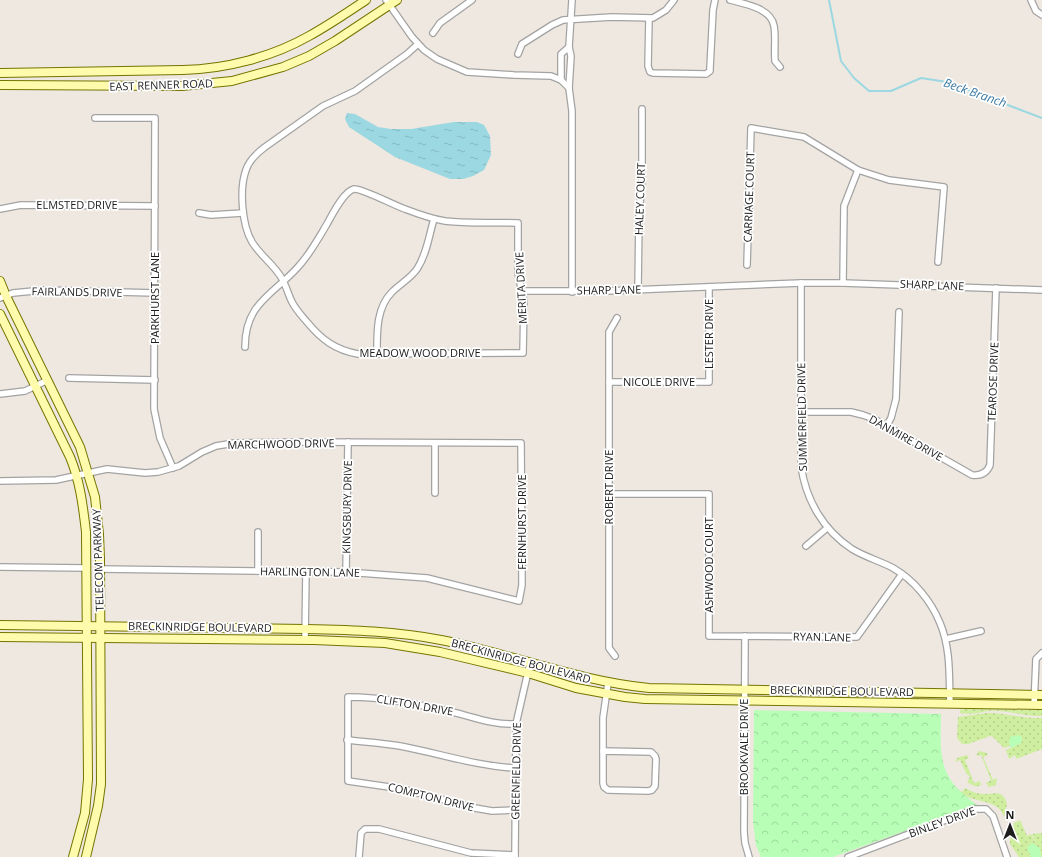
<svg xmlns="http://www.w3.org/2000/svg" width="1042" height="857" font-family="'Open Sans',sans-serif">
	<style>
		.grass { fill: url(#grass-dots) }
		.park { fill: url(#park-crowns) }
		.water { fill: url(#water-ripples) }
		.lines { fill: none; stroke-linecap: round; stroke-linejoin: round }
		.stream { stroke: #9bd8e1; stroke-width: 2 }
		.street-casing { stroke: #a3a3a3; stroke-width: 8 }
		.secondary-casing { stroke: #757500; stroke-width: 10 }
		.street { stroke: #fff; stroke-width: 5.5 }
		.secondary { stroke: #fffbad; stroke-width: 8 }
		.labels { text-anchor: middle; stroke-width: 3.5; stroke-linejoin: round; paint-order: stroke }
		.street-label { font-size: 11px; fill: #1c1c1c; stroke: #fff }
		.water-label { font-size: 12px; font-style: italic; fill: #3b7aa3; stroke: #fff }
	</style>
	<defs>
		<pattern id="grass-dots" width="8" height="8" patternUnits="userSpaceOnUse"><rect width="8" height="8" fill="#cfeea0"/><path d="M2 2h.1M6 6h.1" fill="none" stroke="#b1cc89" stroke-width="1.8" stroke-linecap="round"/></pattern>
		<pattern id="park-crowns" width="20" height="18" patternUnits="userSpaceOnUse"><rect width="20" height="18" fill="#b9feb7"/><path d="M2 6a3 3 0 1 1 6 0M12 15a3 3 0 1 1 6 0" fill="none" stroke="#9ed99d"/></pattern>
		<pattern id="water-ripples" width="26" height="14" patternUnits="userSpaceOnUse"><rect width="26" height="14" fill="#9bd8e1"/><path d="M2 4q2-2 4 0t4 0M15 11q2-2 4 0t4 0" fill="none" stroke="#85b9c0"/></pattern>
	</defs>
	<rect width="100%" height="100%" fill="#eee8e0"/>
	<!-- grass -->
	<g class="grass">
		<path d="M964,709L1042,710V716C1024,717 1006,709 988,711C979,713 969,715 960,713V710Z"/>
		<path d="M987,713C1006,713 1024,719 1042,718V749L1016,759L1015,755L1009,759L1006,750L1021,743L1022,738L1009,743L1010,746L1004,748L993,737L990,736L968,744H962L957,738L958,717Z"/>
		<polygon points="979,751 987,753 988,755 983,757 993,780 997,778 996,785 989,787 986,783 991,780 981,755 976,756"/>
		<path d="M967,755L969,758L965,760L974,783L980,781L981,785C976,788 972,785 967,782L970,777L966,773L960,760L955,762L957,758Z"/>
		<path d="M965,788C971,791 977,794 984,794C995,794 1003,789 1007,804L1004,817C998,796 967,805 958,789L962,792Z"/>
		<polygon points="1020,820 1027,836 1031,834 1036,845 1032,834 1042,833 1042,857 1019,857 1010,844 1010,840 1014,823"/>
	</g>
	<!-- park -->
	<g class="park">
		<path d="M754,710L941,714C941,734 938,759 949,777C955,789 967,797 977,805L833,857H761L756,845L753,822Z"/>
		<polygon points="1019,735 1021,736 1022,741 1021,743 1011,748 1009,743 1010,737"/>
		<polygon points="1032,843 1040,848 1041,857 1031,857 1027,848"/>
	</g>
	<!-- water -->
	<polygon class="water" points="347,113 355,114 378,127 391,129 411,129 454,122 477,122 484,125 490,136 491,155 484,170 473,176 463,179 450,179 395,157 349,127 345,119"/>
	<g class="lines">
		<!-- stream -->
		<polyline class="stream" points="829,0 841,61 854,78 869,91 891,91 921,78 947,82 1042,118"/>
		<!-- street casing -->
		<g class="street-casing">
			<g id="street">
				<polyline points="386,0 412,37 424,50 437,59 467,72 514,75 551,76 561,80 569,88 572,111 572,292"/>
				<path d="M730,0C745,4 771,8 774,26C776,37 774,49 775,61L780,67"/>
				<polyline points="1031,0 1036,11 1042,15"/>
				<polyline points="649,19 648,66 650,72 653,73 706,74 710,71 710,68 713,10 715,0"/>
				<polyline points="433,33 440,23 472,0"/>
				<polyline points="518,54 522,44 552,25 563,20 612,17 653,18 666,10 674,0"/>
				<polyline points="561,80 561,54 569,47"/>
				<polyline points="569,88 571,56 569,47 572,0"/>
				<polyline points="95,118 155,118 154,409 160,438 173,468"/>
				<polyline points="0,209 21,205 155,206"/>
				<polyline points="199,213 211,215 243,213"/>
				<polyline points="747,265 751,128 804,137 858,170 889,180 944,187 938,262"/>
				<path d="M801,283V466C806,500 823,530 852,549C865,557 880,561 893,568C914,580 931,601 940,623C951,649 949,677 950,704"/>
				<polyline points="843,283 844,206 858,170"/>
				<polyline points="638,290 639,216 642,178 642,109"/>
				<polyline points="522,291 608,291 801,283 843,283 1042,290"/>
				<polyline points="0,298 13,293 44,290 155,293"/>
				<path d="M245,347C245,303 273,295 298,267C310,254 318,239 327,224C332,215 344,191 354,189C362,188 395,206 405,209C418,214 432,219 445,221C469,224 494,222 518,223V273L524,302L523,353L358,354C335,350 321,339 307,322C302,316 296,310 292,302C288,294 286,285 281,277C273,264 260,255 252,242C242,225 239,189 246,170C249,160 257,153 265,147L323,106L355,91L407,54L418,44"/>
				<path d="M377,354C377,333 376,308 392,292C400,284 411,278 417,269C427,254 429,235 434,219"/>
				<polyline points="69,378 155,380"/>
				<polyline points="609,382 709,382 709,287"/>
				<polyline points="0,394 25,391 48,380"/>
				<path d="M801,412H851L863,415L874,419L972,475C981,476 987,473 990,465L996,288"/>
				<polyline points="887,425 891,418 896,399 899,312"/>
				<polyline points="0,481 56,480 107,469 145,473 158,472 179,466 202,452 216,446 234,443 304,442 521,443 522,585 519,601 427,578 346,572 99,569"/>
				<polyline points="435,493 435,443"/>
				<polyline points="609,494 709,494 709,636 857,637 902,574"/>
				<polyline points="806,546 827,528"/>
				<polyline points="0,567 86,568"/>
				<polyline points="258,571 258,532"/>
				<polyline points="346,572 348,442"/>
				<polyline points="745,636 744,832 745,843 749,857"/>
				<polyline points="946,639 981,631"/>
				<polyline points="305,640 306,571"/>
				<polyline points="615,656 609,648 609,332 617,318"/>
				<polyline points="1034,705 1036,659 1042,653"/>
				<path d="M347,740C365,742 382,743 400,746C438,753 476,766 515,768"/>
				<polygon points="603,751 651,752 655,756 656,759 655,786 652,790 648,791 608,790 604,787 603,783"/>
				<polyline points="603,751 603,718 608,683"/>
				<path d="M515,810L492,811L475,808L403,789L348,781V697C384,697 417,704 452,712C474,717 492,725 516,724"/>
				<polyline points="359,857 361,833 365,829 379,829 471,853 515,855"/>
				<polyline points="515,857 516,724 530,663"/>
				<polyline points="848,857 975,809 986,809 993,816 1007,857"/>
			</g>
		</g>
		<!-- secondary casing -->
		<g class="secondary-casing">
			<g id="secondary">
				<path d="M0,73L183,70C226,69 272,57 309,36C329,25 348,12 366,0"/>
				<polyline points="0,85 182,86 232,81 283,67 309,56 335,41 397,0"/>
				<polyline points="0,281 6,296 80,447 95,497 99,534 100,559 101,784 98,806 86,857"/>
				<path d="M0,314L70,457C80,481 83,506 86,532L88,779L85,813L73,857"/>
				<path d="M0,625L305,629C351,630 396,631 441,640C511,654 578,681 649,688L1042,695"/>
				<polyline points="0,637 314,640 385,643 440,652 528,673 576,688 625,697 645,699 1042,705"/>
			</g>
		</g>
		<!-- street -->
		<use href="#street" class="street"/>
		<!-- secondary -->
		<use href="#secondary" class="secondary"/>
	</g>
	<g class="labels">
		<!-- street labels -->
		<g class="street-label">
			<text transform="translate(161 85) rotate(-2)" y="4">EAST RENNER ROAD</text>
			<text transform="translate(749 197) rotate(-88)" y="4">CARRIAGE COURT</text>
			<text transform="translate(640 199) rotate(-88)" y="4">HALEY COURT</text>
			<text x="77" y="209">ELMSTED DRIVE</text>
			<text transform="translate(932 285) rotate(2)" y="4">SHARP LANE</text>
			<text transform="translate(521 288) rotate(-93)" y="4">MERITA DRIVE</text>
			<text transform="translate(609 290) rotate(-1)" y="4">SHARP LANE</text>
			<text transform="translate(77 292) rotate(1)" y="4">FAIRLANDS DRIVE</text>
			<text transform="translate(155 298) rotate(-90)" y="4">PARKHURST LANE</text>
			<text transform="translate(709 334) rotate(-90)" y="4">LESTER DRIVE</text>
			<text x="420" y="357">MEADOW WOOD DRIVE</text>
			<text x="659" y="386">NICOLE DRIVE</text>
			<text transform="translate(993 382) rotate(-88)" y="4">TEAROSE DRIVE</text>
			<text transform="translate(802 417) rotate(-91)" y="4">SUMMERFIELD DRIVE</text>
			<text transform="translate(906 438) rotate(29)" y="4">DANMIRE DRIVE</text>
			<text transform="translate(281 444) rotate(-1)" y="4">MARCHWOOD DRIVE</text>
			<text transform="translate(609 487) rotate(-90)" y="4">ROBERT DRIVE</text>
			<text transform="translate(347 507) rotate(-89)" y="4">KINGSBURY DRIVE</text>
			<text transform="translate(522 522) rotate(-90)" y="4">FERNHURST DRIVE</text>
			<text transform="translate(98 560) rotate(-92)" y="4">TELECOM PARKWAY</text>
			<text transform="translate(709 565) rotate(-90)" y="4">ASHWOOD COURT</text>
			<text transform="translate(310 572) rotate(1)" y="4">HARLINGTON LANE</text>
			<text transform="translate(200 627) rotate(1)" y="4">BRECKINRIDGE BOULEVARD</text>
			<text transform="translate(822 637) rotate(1)" y="4">RYAN LANE</text>
			<text transform="translate(521 661) rotate(15)" y="4">BRECKINRIDGE BOULEVARD</text>
			<text transform="translate(842 691) rotate(1)" y="4">BRECKINRIDGE BOULEVARD</text>
			<text transform="translate(415 705) rotate(10)" y="4">CLIFTON DRIVE</text>
			<text transform="translate(744 747) rotate(-90)" y="4">BROOKVALE DRIVE</text>
			<text transform="translate(516 771) rotate(-89)" y="4">GREENFIELD DRIVE</text>
			<text transform="translate(431 797) rotate(14)" y="4">COMPTON DRIVE</text>
			<text transform="translate(942 822) rotate(-20)" y="4">BINLEY DRIVE</text>
		</g>
		<!-- water labels -->
		<g class="water-label">
			<text transform="translate(975 93) rotate(19)" y="4">Beck Branch</text>
		</g>
	</g>
	<!-- north arrow -->
	<g transform="translate(1010 825)" stroke="#ffffff" stroke-width="3" paint-order="stroke">
	<path d="M0-3L7 15L0 10L-7 15Z" fill="#1c1c1c"/>
	<text y="-6" font-size="11" font-weight="bold" text-anchor="middle" fill="#1c1c1c">N</text>
	</g>
</svg>
